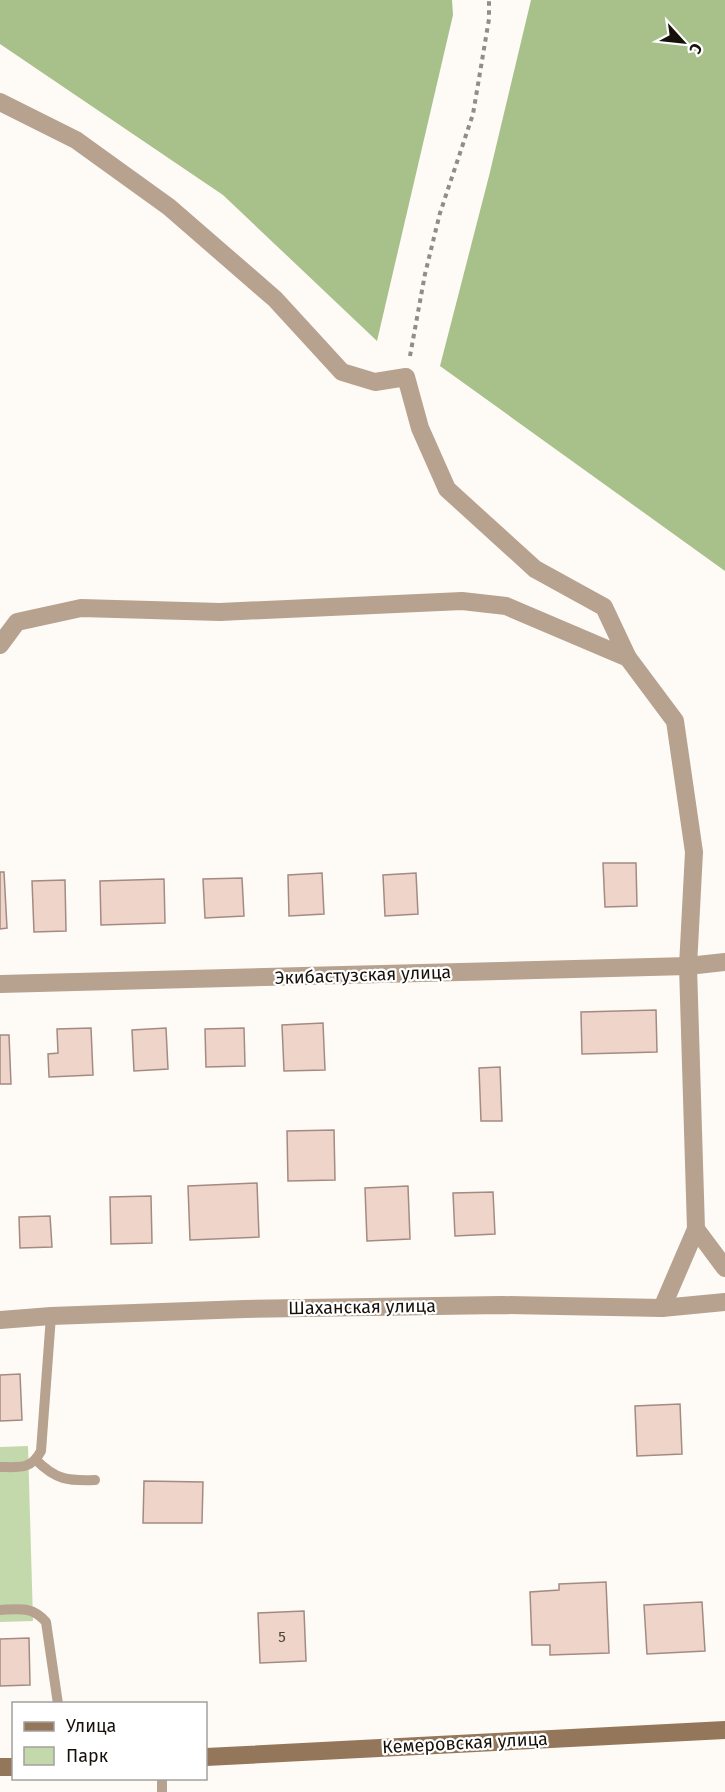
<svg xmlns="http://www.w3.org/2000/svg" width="725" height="1792" font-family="'Fira Sans',sans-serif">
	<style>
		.green { fill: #c4d9ab }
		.forest { fill: #a8c08a }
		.building { fill: #efd4c9; stroke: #a48b81; stroke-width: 1.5 }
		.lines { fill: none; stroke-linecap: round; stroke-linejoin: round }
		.path { stroke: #908c87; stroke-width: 4; stroke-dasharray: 4.5 4.5; stroke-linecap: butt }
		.lane { stroke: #b6a28f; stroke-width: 10 }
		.street { stroke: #b6a28f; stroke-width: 18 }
		.secondary { stroke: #94775b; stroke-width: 18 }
		.labels { text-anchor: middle; stroke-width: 4.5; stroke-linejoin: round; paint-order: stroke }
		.number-label { font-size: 15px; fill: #4c423a }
		.street-label { font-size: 18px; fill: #16110a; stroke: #fff }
	</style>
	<rect width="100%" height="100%" fill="#fefaf6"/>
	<!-- green -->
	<polygon class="green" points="28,1446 33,1621 0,1622 0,1447"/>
	<!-- forest -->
	<g class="forest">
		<polygon points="0,0 452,0 453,15 377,341 223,195 0,44"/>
		<polygon points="531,0 725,0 725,571 440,366 489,176"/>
	</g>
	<!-- building -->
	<g class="building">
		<polygon points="603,863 636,863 637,906 605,907"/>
		<polygon points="0,872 4,872 7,928 0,929"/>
		<polygon points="322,873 324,914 289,916 288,875"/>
		<polygon points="416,873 418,914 385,916 383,875"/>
		<polygon points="242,878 244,916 205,918 203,879"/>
		<polygon points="164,879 165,923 101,925 100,881"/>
		<polygon points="65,880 66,931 34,932 32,881"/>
		<polygon points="656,1010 657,1052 582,1054 581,1012"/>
		<polygon points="323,1023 325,1070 284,1071 282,1025"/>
		<polygon points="91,1028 93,1075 49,1077 48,1054 58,1053 57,1029"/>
		<polygon points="166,1028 168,1069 134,1071 132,1030"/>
		<polygon points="244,1028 245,1066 206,1067 205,1029"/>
		<polygon points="0,1035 9,1035 11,1084 0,1084"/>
		<polygon points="500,1067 502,1121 481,1121 479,1068"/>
		<polygon points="334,1130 335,1180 288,1181 287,1131"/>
		<polygon points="257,1183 259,1237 190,1240 188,1186"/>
		<polygon points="408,1186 410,1239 367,1241 365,1188"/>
		<polygon points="493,1192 495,1234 455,1236 453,1193"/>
		<polygon points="151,1196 152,1243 111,1244 110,1197"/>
		<polygon points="50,1216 52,1247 20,1248 19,1217"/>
		<polygon points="20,1374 22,1420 0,1421 0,1375"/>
		<polygon points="680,1404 682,1454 637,1456 635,1406"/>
		<polygon points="144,1481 203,1482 202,1523 143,1523"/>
		<polygon points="606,1582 609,1653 550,1655 550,1645 532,1645 530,1592 559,1590 559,1584"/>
		<polygon points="702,1602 705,1651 647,1654 644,1605"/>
		<polygon points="304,1611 306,1661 260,1663 258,1613"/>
		<polygon points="29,1638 30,1685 0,1686 0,1639"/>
	</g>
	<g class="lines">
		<!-- path -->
		<polyline class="path" points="410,356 425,274 440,213 473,114 489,19 489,0"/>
		<!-- lane -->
		<g class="lane">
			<path d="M36,1460C56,1480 68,1481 95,1480"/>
			<path d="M0,1467C19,1467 31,1470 41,1451L51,1316"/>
			<path d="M0,1610C20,1609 32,1606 46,1622L58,1704"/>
			<polyline points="162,1778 162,1792"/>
		</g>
		<!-- street -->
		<g class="street">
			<polyline points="0,102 76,140 169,207 275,299 342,372 375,382 406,377 420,428 447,489 535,569 604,607 628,658"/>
			<polyline points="0,645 17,622 81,608 220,612 462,601 506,606 628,658 675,721 694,852 688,966 696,1229 725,1268"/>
			<polyline points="0,984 688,966 725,962"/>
			<polyline points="662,1308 696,1229"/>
			<polyline points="0,1320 51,1316 245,1309 502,1305 662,1308 725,1302"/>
		</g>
		<!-- secondary -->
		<g class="secondary">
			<polyline points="206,1757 725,1730"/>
			<polyline points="0,1767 14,1767"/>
		</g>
	</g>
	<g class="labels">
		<!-- number labels -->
		<g class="number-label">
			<text x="282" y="1642">5</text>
		</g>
		<!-- street labels -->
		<g class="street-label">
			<text transform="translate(363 975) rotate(-2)" y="6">Экибастузская улица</text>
			<text transform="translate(362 1307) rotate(-1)" y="6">Шаханская улица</text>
			<text transform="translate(465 1743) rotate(-3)" y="6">Кемеровская улица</text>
		</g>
	</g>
	<!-- legend -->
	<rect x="12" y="1702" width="195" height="78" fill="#ffffff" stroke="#a2a09d" stroke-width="1.5"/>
	<rect x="24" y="1722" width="30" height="9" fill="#94775b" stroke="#a2a09d" stroke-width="1.5"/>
	<text x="66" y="1732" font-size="18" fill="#16110a">Улица</text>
	<rect x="24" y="1747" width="30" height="18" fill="#c4d9ab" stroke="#a2a09d" stroke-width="1.5"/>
	<text x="66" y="1762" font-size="18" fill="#16110a">Парк</text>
	<!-- north arrow -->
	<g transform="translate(683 42) rotate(117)" stroke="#ffffff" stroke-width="4.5" paint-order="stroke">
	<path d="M0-4.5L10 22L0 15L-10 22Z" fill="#16110a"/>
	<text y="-9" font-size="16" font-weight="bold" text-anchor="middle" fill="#16110a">С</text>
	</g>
</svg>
